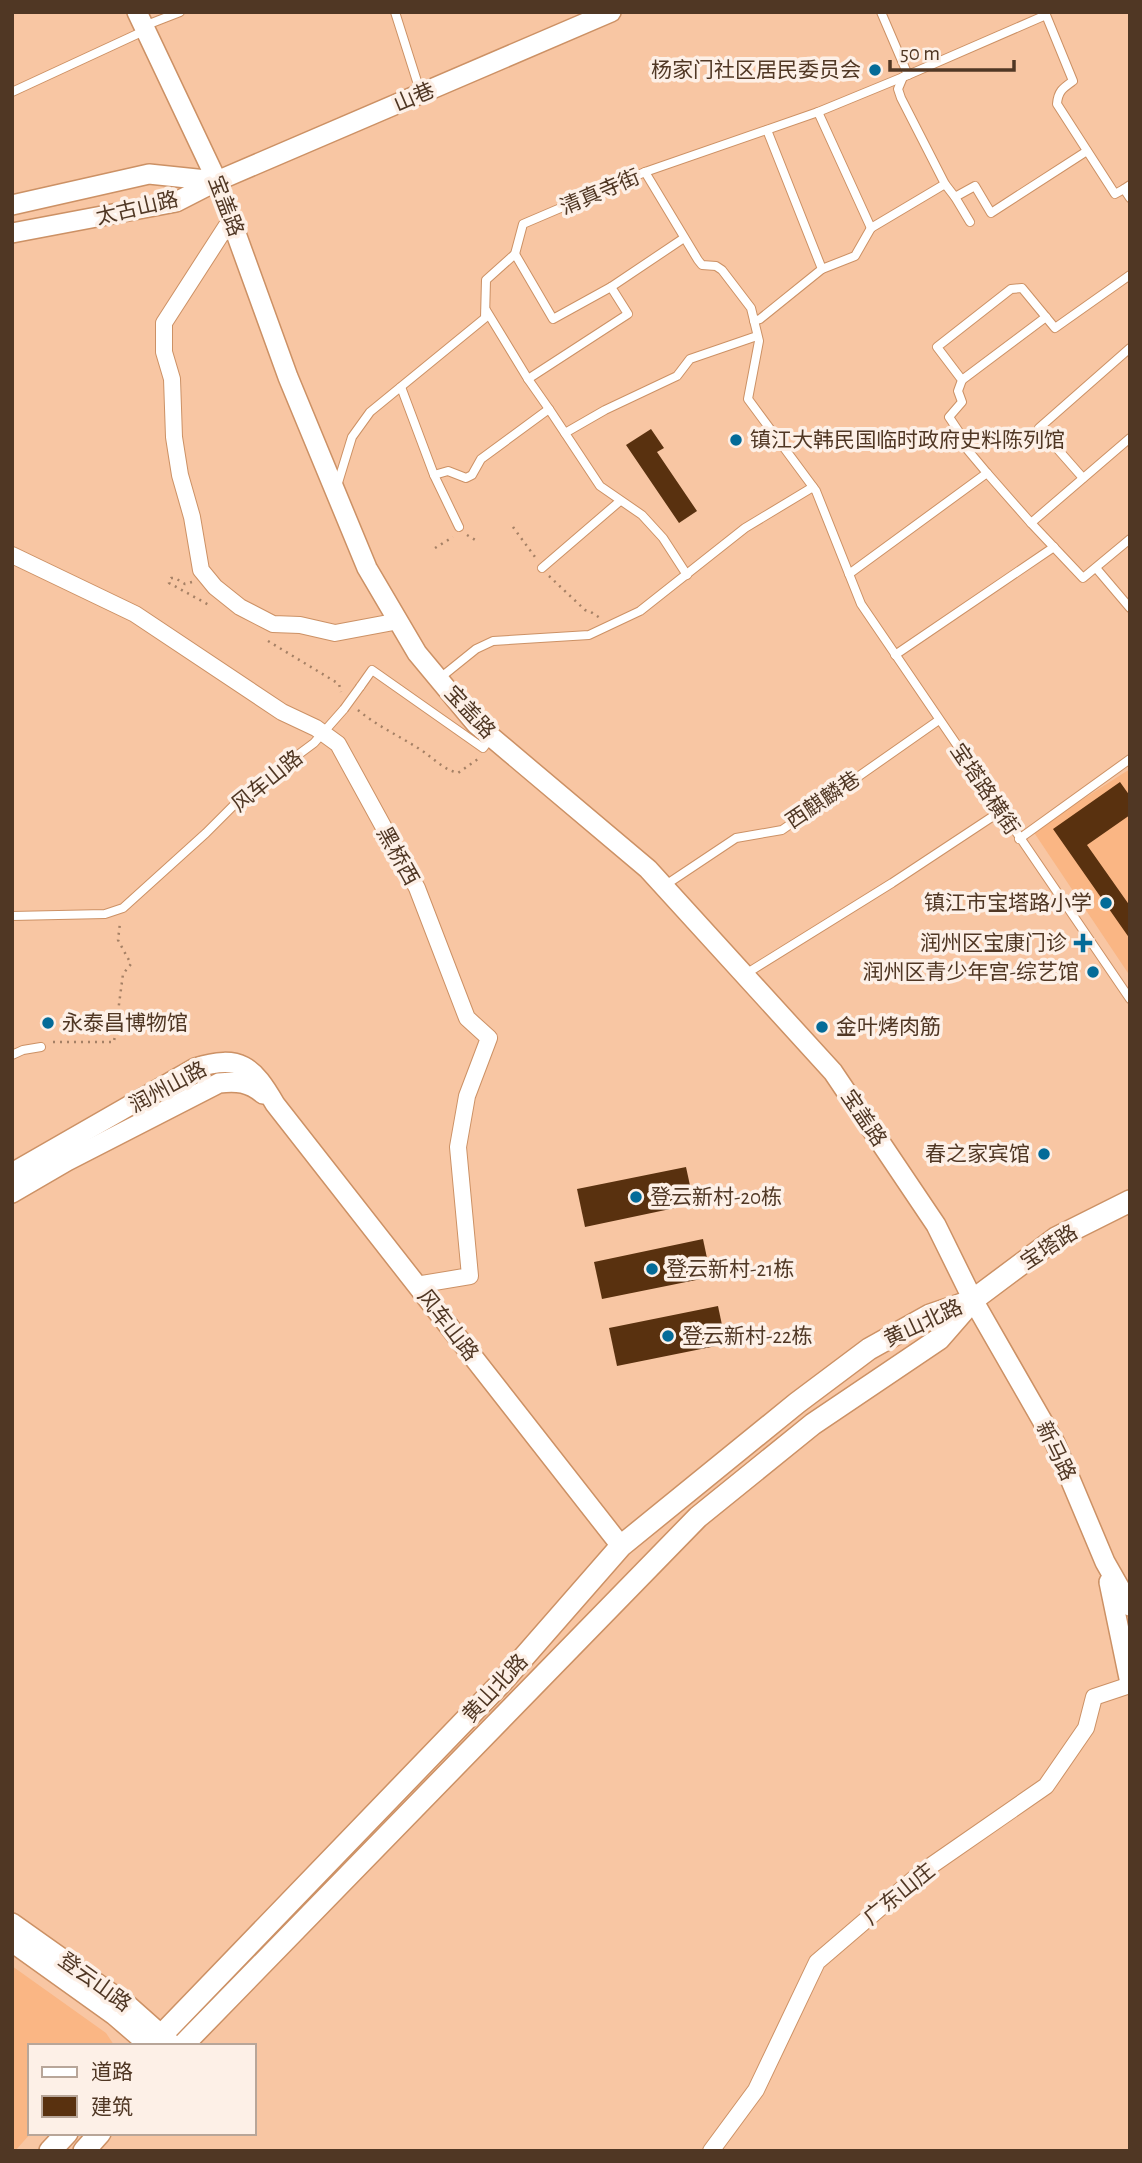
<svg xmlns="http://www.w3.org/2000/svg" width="1142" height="2163" font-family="'Alegreya Sans','Noto Sans SC',sans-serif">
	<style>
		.built { fill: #fab684 }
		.building { fill: #59310f }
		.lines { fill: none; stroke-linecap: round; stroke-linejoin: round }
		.service-casing { stroke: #cc9165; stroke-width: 10 }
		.minor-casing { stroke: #cc9165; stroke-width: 18 }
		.tertiary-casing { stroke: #cc9165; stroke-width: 22 }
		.secondary-casing { stroke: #cc9165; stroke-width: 24 }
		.path { stroke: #a58065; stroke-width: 2.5; stroke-dasharray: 2 5; stroke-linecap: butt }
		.service { stroke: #fff; stroke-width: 8 }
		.minor { stroke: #fff; stroke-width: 16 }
		.tertiary { stroke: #fff; stroke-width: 19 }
		.secondary { stroke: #fff; stroke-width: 21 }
		.service-bridge-casing { stroke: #cc9165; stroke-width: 10; stroke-linecap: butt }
		.service-bridge { stroke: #fff; stroke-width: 8 }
		.poi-dot { fill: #046b98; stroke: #fdf0e7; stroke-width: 2.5 }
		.labels { text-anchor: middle; stroke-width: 7; stroke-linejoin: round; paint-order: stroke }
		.poi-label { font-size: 21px; fill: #503724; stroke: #fdf0e7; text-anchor: start }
		.street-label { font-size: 21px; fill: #503724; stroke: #fdf0e7 }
	</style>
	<rect width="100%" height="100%" fill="#f8c6a3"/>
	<!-- built -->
	<g class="built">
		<polygon points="1130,769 1130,976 1033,831"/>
		<polygon points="12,1966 106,2033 114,2045 30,2046 31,2133 15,2151 12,2151"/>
	</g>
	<!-- building -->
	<g class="building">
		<polygon points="651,429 664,448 657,452 697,511 679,523 626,445"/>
		<polygon points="1120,782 1130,796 1130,815 1087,845 1130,906 1130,939 1053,829"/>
		<polygon points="686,1167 694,1204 585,1227 577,1189"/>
		<polygon points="703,1239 711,1277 602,1299 594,1262"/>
		<polygon points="718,1306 726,1344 617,1366 609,1328"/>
	</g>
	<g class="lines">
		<!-- service casing -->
		<g class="service-casing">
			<g id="service">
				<polyline points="395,12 421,94"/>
				<polyline points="881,12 908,75 1046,15 1046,12"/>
				<path d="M1046,15L1073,81C1063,88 1058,91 1057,104L1115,194L1124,189"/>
				<polyline points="144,26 180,12"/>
				<polyline points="903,77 898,89 901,98 945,184"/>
				<polyline points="12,92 146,30"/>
				<polyline points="818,112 871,228"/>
				<polyline points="767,130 822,269"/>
				<polyline points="645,172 698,260 702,265 716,266 722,270 751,308 759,341 748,399 816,491 861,604 1130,999"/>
				<polyline points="1130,185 1124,189 1130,198"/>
				<polyline points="955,197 970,222"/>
				<polyline points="871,228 945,184 955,197 975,186 991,213 1087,151"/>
				<polyline points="515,254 553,319 611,287"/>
				<polyline points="486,310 528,379 549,409"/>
				<polyline points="754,321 760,319 822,269 855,256 871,228"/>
				<polyline points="528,379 628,314 611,287 684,238"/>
				<polyline points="962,380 1046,317"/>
				<polyline points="401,387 434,475 459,527"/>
				<polyline points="565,433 605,410 677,376 690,359 757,336"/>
				<polyline points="987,473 961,442 963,438 949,417 962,402 958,391 962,380 937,347 1011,289 1022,288 1055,328 1130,275"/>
				<polyline points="434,475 448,471 466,478 472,475 481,459 549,409 600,486 642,515 663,538 687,575"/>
				<polyline points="1083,478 1039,428 1130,348"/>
				<polyline points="337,486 352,437 370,412 485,318 486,280 515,254 523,224 645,172 818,112 908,75"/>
				<polyline points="1031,523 1083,578 1130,539"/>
				<polyline points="542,568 620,501"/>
				<polyline points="1096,568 1130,608"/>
				<polyline points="849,574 987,473 1031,523 1130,438"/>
				<polyline points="895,655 1054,547"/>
				<polyline points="440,678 476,649 493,641 589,635 640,611 745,528 813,487"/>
				<polyline points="360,687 372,670 483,748 492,736"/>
				<polyline points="1019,839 1130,759"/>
				<polyline points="664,886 736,838 782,830 939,720"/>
				<polyline points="12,916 105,914 123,908 206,833 244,795 314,743 344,709"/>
				<polyline points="744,975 892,883 1001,811"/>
				<polyline points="12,1055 23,1050 41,1047"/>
			</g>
		</g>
		<!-- minor casing -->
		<g class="minor-casing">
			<g id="minor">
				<polyline points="231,219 164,323 164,352 172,379 174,437 180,475 192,517 201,570 215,587 240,607 273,624 300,625 335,633 399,621"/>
				<polyline points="12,555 135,614 282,712 316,728 338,744 417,888 467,1018 489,1038 467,1096 458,1147 470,1276 416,1285"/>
				<polyline points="711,2151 756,2090 817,1962 922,1872 1046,1786 1086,1728 1094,1697 1130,1685"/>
			</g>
		</g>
		<!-- tertiary casing -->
		<g class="tertiary-casing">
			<g id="tertiary">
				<polyline points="137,12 217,181 288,377 367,568 417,653 476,724 648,869 833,1072 936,1225 973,1300 1055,1443 1105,1562 1130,1606"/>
				<polyline points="12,205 149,174 216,181"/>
				<polyline points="12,233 176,202 217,181 611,12"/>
				<path d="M12,1173L195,1068C240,1054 253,1066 275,1104L621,1546"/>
				<path d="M12,1193L67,1161L219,1083C237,1081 249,1082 263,1094"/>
				<polyline points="1109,1582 1130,1683"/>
				<polyline points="12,1923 129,2006 174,2046"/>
				<polyline points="12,1942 114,2015 150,2046"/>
			</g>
		</g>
		<!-- secondary casing -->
		<g class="secondary-casing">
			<g id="secondary">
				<polyline points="151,2046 502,1682 621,1546 797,1403 869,1349 930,1315 971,1301"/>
				<polyline points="182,2046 698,1517 813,1424 939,1339 973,1300 1056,1238 1130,1201"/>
				<polyline points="50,2151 67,2133"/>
				<polyline points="84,2151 100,2133"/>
			</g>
		</g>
		<!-- path -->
		<g class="path">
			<polyline points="513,527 535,557"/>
			<polyline points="467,535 477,541"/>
			<polyline points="435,548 453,537"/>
			<polyline points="549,576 585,610 591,612 600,618"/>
			<polyline points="192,582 185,584 175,578 171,578 169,583 209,605"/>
			<polyline points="268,641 339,684 341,692"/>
			<path d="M358,710C378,727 402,737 424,752C435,760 445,770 458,773L478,759"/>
			<polyline points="53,1042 114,1042 123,974 131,964 118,940 120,923"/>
		</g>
		<!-- service -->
		<use href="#service" class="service"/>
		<!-- minor -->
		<use href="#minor" class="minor"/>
		<!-- tertiary -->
		<use href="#tertiary" class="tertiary"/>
		<!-- secondary -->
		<use href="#secondary" class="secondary"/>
		<!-- service-bridge casing -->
		<g class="service-bridge-casing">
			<polyline id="service-bridge" points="344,709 360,687"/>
		</g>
		<!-- service-bridge -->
		<use href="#service-bridge" class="service-bridge"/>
	</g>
	<!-- markers -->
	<g class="poi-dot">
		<circle cx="875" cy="70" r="7"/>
		<circle cx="736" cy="440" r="7"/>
		<circle cx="1106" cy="903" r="7"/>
		<path d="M1079.5 932.5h7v7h7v7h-7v7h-7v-7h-7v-7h7z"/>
		<circle cx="1093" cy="972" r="7"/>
		<circle cx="48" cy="1023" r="7"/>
		<circle cx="822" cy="1027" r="7"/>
		<circle cx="1044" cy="1154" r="7"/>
		<circle cx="636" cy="1197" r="7"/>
		<circle cx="652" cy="1269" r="7"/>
		<circle cx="668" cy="1336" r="7"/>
	</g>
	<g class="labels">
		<!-- poi labels -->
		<g class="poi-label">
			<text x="861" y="77" text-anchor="end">杨家门社区居民委员会</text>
			<text x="750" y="447">镇江大韩民国临时政府史料陈列馆</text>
			<text x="1092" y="910" text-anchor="end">镇江市宝塔路小学</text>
			<text x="1067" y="950" text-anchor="end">润州区宝康门诊</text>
			<text x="1079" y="979" text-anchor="end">润州区青少年宫-综艺馆</text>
			<text x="62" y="1030">永泰昌博物馆</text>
			<text x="836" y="1034">金叶烤肉筋</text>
			<text x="1030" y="1161" text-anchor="end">春之家宾馆</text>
			<text x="650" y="1204">登云新村-20栋</text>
			<text x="666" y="1276">登云新村-21栋</text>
			<text x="682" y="1343">登云新村-22栋</text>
		</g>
		<!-- street labels -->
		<g class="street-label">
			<text transform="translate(414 97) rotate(-23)" y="7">山巷</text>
			<text transform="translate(600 192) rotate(-23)" y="7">清真寺街</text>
			<text transform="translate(226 206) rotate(69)" y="7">宝盖路</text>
			<text transform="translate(137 208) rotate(-13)" y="7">太古山路</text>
			<text transform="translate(470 712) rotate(47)" y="7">宝盖路</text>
			<text transform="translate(267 781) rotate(-39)" y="7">风车山路</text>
			<text transform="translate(985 789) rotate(56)" y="7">宝塔路横街</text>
			<text transform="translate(823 800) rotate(-34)" y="7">西麒麟巷</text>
			<text transform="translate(398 856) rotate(61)" y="7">黑桥西</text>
			<text transform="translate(168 1087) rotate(-28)" y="7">润州山路</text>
			<text transform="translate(864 1118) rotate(56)" y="7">宝盖路</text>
			<text transform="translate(1049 1247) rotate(-33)" y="7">宝塔路</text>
			<text transform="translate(923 1323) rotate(-25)" y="7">黄山北路</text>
			<text transform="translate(448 1325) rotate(52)" y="7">风车山路</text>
			<text transform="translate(1056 1451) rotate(64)" y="7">新马路</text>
			<text transform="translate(495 1688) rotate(-47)" y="7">黄山北路</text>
			<text transform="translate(899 1894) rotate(-39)" y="7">广东山庄</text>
			<text transform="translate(95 1982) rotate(36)" y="7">登云山路</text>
		</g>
	</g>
	<!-- border -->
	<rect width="1142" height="2163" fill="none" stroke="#503724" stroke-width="28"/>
	<!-- legend -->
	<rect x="28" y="2044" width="228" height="91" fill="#fdf0e7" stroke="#b8a699" stroke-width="2"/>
	<rect x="42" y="2067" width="35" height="10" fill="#ffffff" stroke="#b8a699" stroke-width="2"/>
	<text x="91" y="2079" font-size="21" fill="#503724">道路</text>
	<rect x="42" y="2096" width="35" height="21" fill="#59310f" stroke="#b8a699" stroke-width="2"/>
	<text x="91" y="2114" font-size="21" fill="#503724">建筑</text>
	<!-- scale -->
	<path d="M890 60v10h124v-10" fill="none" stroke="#503724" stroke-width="3.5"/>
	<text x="900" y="60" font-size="21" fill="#503724" stroke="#fdf0e7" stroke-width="5" paint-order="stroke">50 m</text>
</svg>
